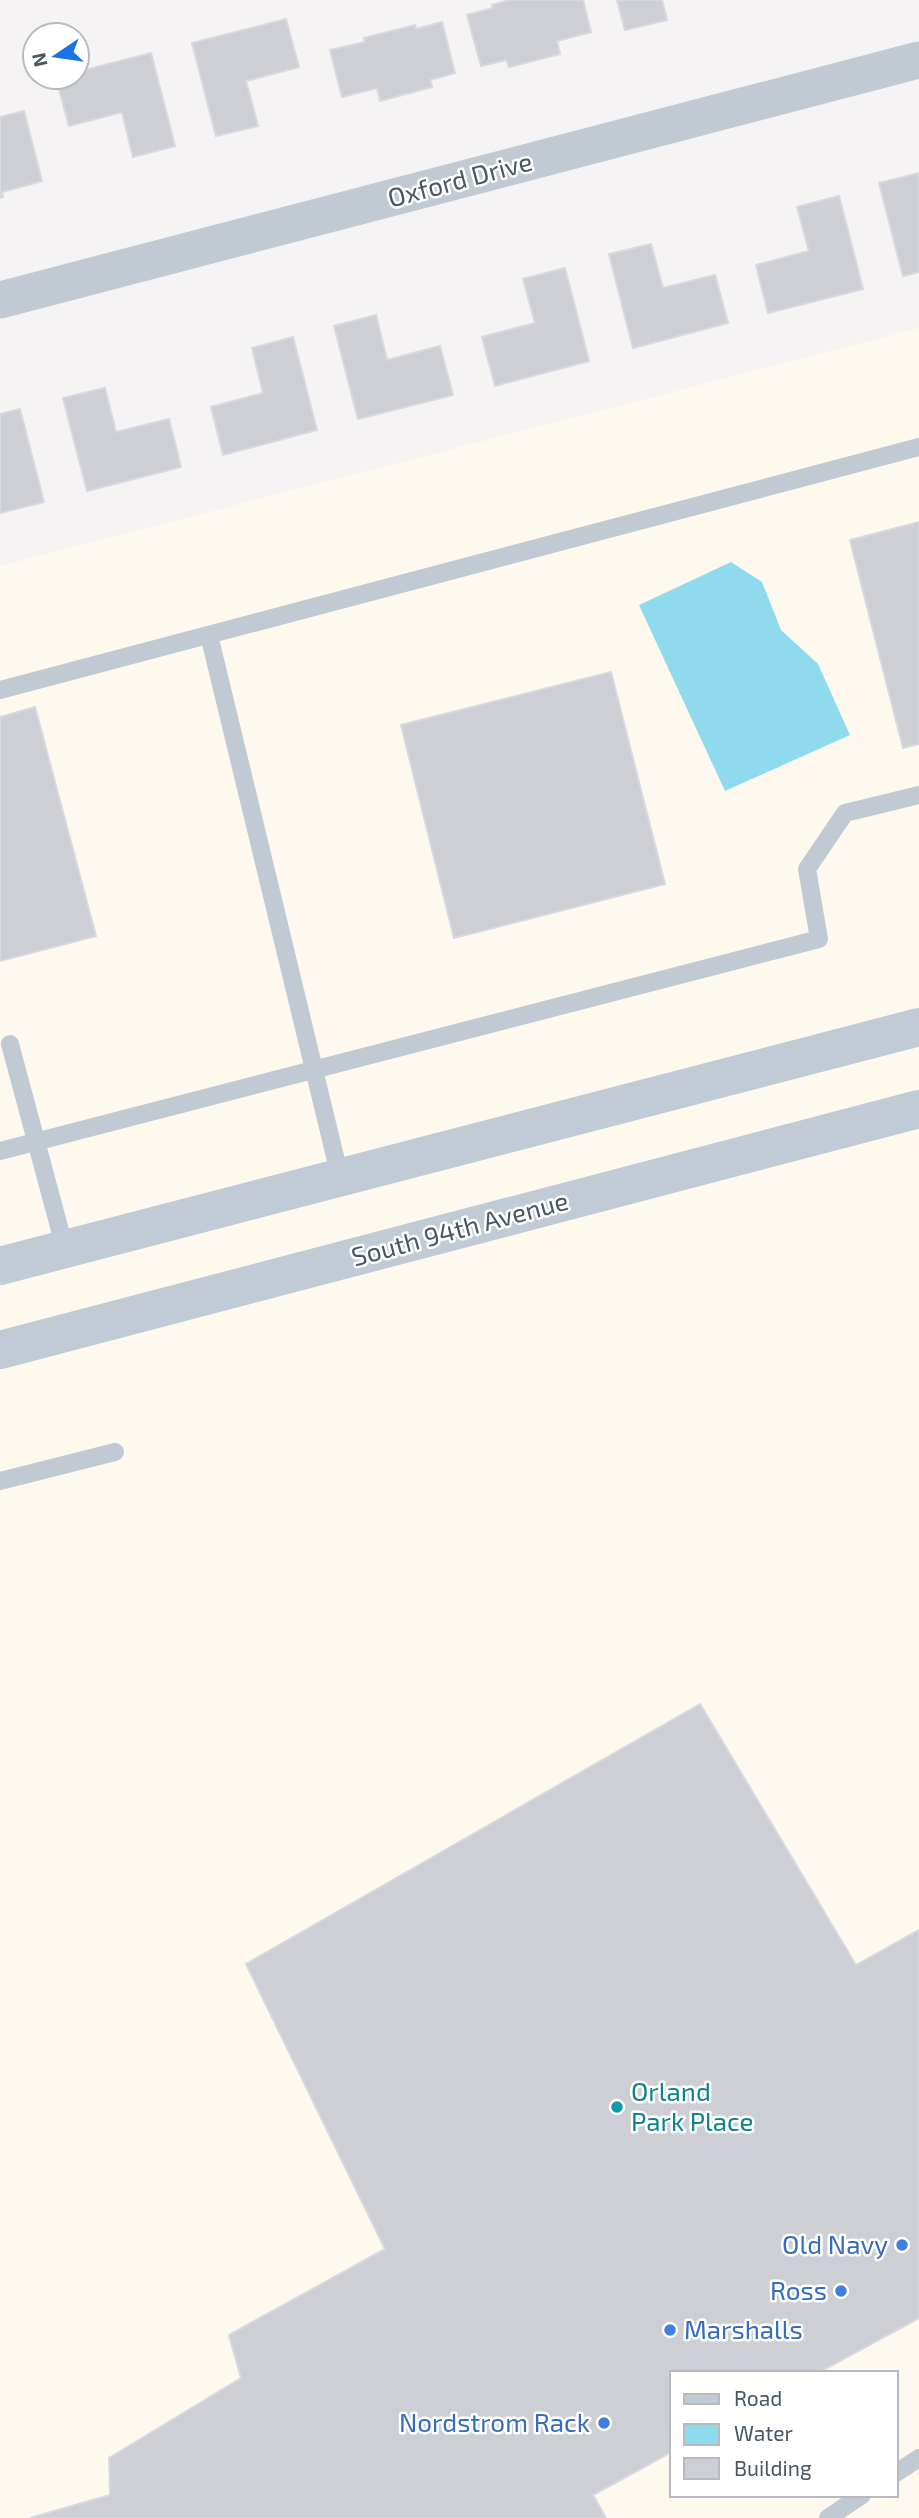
<svg xmlns="http://www.w3.org/2000/svg" width="919" height="2518" font-family="'Exo 2',sans-serif">
	<style>
		.commercial { fill: #fdf9ef; fill-rule: evenodd }
		.water { fill: #90daee }
		.building { fill: #cdcfd5; stroke: #d7d9de; stroke-width: 2 }
		.lines { fill: none; stroke-linecap: round; stroke-linejoin: round }
		.lane { stroke: #c1cad2; stroke-width: 18 }
		.street { stroke: #c1cad2; stroke-width: 37 }
		.secondary { stroke: #c1cbd6; stroke-width: 38 }
		.culture-dot { fill: #0f9aa8; stroke: #fff; stroke-width: 2.5 }
		.shop-dot { fill: #3f7fe0; stroke: #fff; stroke-width: 2.5 }
		.labels { text-anchor: middle; stroke-width: 5; stroke-linejoin: round; paint-order: stroke }
		.street-label { font-size: 26px; fill: #4a5661; stroke: #fff }
		.culture-label { font-size: 26px; fill: #0d838f; stroke: #fff; text-anchor: start }
		.shop-label { font-size: 26px; fill: #366cbe; stroke: #fff; text-anchor: end }
	</style>
	<rect width="100%" height="100%" fill="#f5f3f3"/>
	<!-- commercial -->
	<path class="commercial" d="M919,328V2518H0V566ZM672,2373H896V2495H672Z"/>
	<!-- water -->
	<polygon class="water" points="731,562 762,582 781,630 818,664 850,735 725,791 639,605"/>
	<!-- building -->
	<g class="building">
		<polygon points="510,0 583,0 591,32 557,41 560,54 509,67 506,60 481,66 467,15 493,8 492,5"/>
		<polygon points="617,0 662,0 667,20 625,30"/>
		<polygon points="286,19 299,67 246,81 258,126 216,136 192,43"/>
		<polygon points="442,22 455,73 430,80 432,87 380,101 377,88 342,97 330,50 365,42 364,38 415,25 416,29"/>
		<polygon points="151,53 175,146 133,157 122,112 69,126 56,78 77,77 77,72"/>
		<polygon points="24,111 42,181 2,192 3,197 0,198 0,117"/>
		<polygon points="919,173 919,272 903,276 879,183"/>
		<polygon points="839,196 863,289 768,313 756,265 809,251 797,207"/>
		<polygon points="651,244 663,288 715,275 728,323 633,348 609,254"/>
		<polygon points="565,268 589,361 495,386 482,337 535,323 523,279"/>
		<polygon points="376,315 387,360 440,346 453,395 358,419 334,326"/>
		<polygon points="293,337 317,430 223,455 211,407 263,393 252,348"/>
		<polygon points="105,388 116,432 169,419 181,467 87,491 63,398"/>
		<polygon points="20,409 44,502 0,513 0,414"/>
		<polygon points="919,522 919,744 903,748 850,540"/>
		<polygon points="611,672 665,884 454,938 401,725"/>
		<polygon points="35,707 96,936 0,961 0,717"/>
		<polygon points="700,1704 856,1965 919,1930 919,2318 818,2373 672,2373 672,2452 593,2495 606,2518 30,2518 110,2495 109,2458 241,2378 229,2335 385,2249 246,1964"/>
	</g>
	<g class="lines">
		<!-- lane -->
		<g class="lane">
			<polyline points="209,635 340,1177"/>
			<polyline points="0,690 919,447"/>
			<polyline points="10,1044 65,1249"/>
			<polyline points="0,1151 819,939 807,869 845,813 919,795"/>
			<polyline points="0,1481 115,1452"/>
			<polyline points="896,2473 919,2458"/>
			<polyline points="828,2518 862,2495"/>
		</g>
		<!-- street -->
		<polyline class="street" points="0,300 919,60"/>
		<!-- secondary -->
		<g class="secondary">
			<polyline points="0,1266 919,1027"/>
			<polyline points="0,1350 919,1109"/>
		</g>
	</g>
	<!-- markers -->
	<circle class="culture-dot" cx="617" cy="2107" r="7"/>
	<g class="shop-dot">
		<circle cx="902" cy="2245" r="7"/>
		<circle cx="841" cy="2291" r="7"/>
		<circle cx="670" cy="2330" r="7"/>
		<circle cx="604" cy="2423" r="7"/>
	</g>
	<g class="labels">
		<!-- street labels -->
		<g class="street-label">
			<text transform="translate(460 180) rotate(-15)" y="9">Oxford Drive</text>
			<text transform="translate(460 1229) rotate(-15)" y="9">South 94th Avenue</text>
		</g>
		<!-- culture labels -->
		<g class="culture-label">
			<text x="631" y="2101">Orland<tspan x="631" dy="30">Park Place</tspan></text>
		</g>
		<!-- shop labels -->
		<g class="shop-label">
			<text x="888" y="2254">Old Navy</text>
			<text x="827" y="2300">Ross</text>
			<text x="684" y="2339" text-anchor="start">Marshalls</text>
			<text x="590" y="2432">Nordstrom Rack</text>
		</g>
	</g>
	<!-- legend -->
	<rect x="670" y="2371" width="228" height="126" fill="#ffffff" stroke="#b7bbc0" stroke-width="2"/>
	<rect x="684" y="2394" width="35" height="10" fill="#c1cbd6" stroke="#b7bbc0" stroke-width="2"/>
	<text x="734" y="2406" font-size="21" fill="#4a5661">Road</text>
	<rect x="684" y="2424" width="35" height="21" fill="#90daee" stroke="#b7bbc0" stroke-width="2"/>
	<text x="734" y="2441" font-size="21" fill="#4a5661">Water</text>
	<rect x="684" y="2458" width="35" height="21" fill="#cdcfd5" stroke="#b7bbc0" stroke-width="2"/>
	<text x="734" y="2476" font-size="21" fill="#4a5661">Building</text>
	<!-- north arrow -->
	<g transform="translate(56 56) rotate(257)"><circle r="33" fill="#ffffff" stroke="#b7bbc0" stroke-width="2"/>
	<path d="M0-5L12 26L0 18L-12 26Z" fill="#1a73e8"/>
	<text y="-10" font-size="19" font-weight="bold" text-anchor="middle" fill="#4a5661">N</text>
	</g>
</svg>
